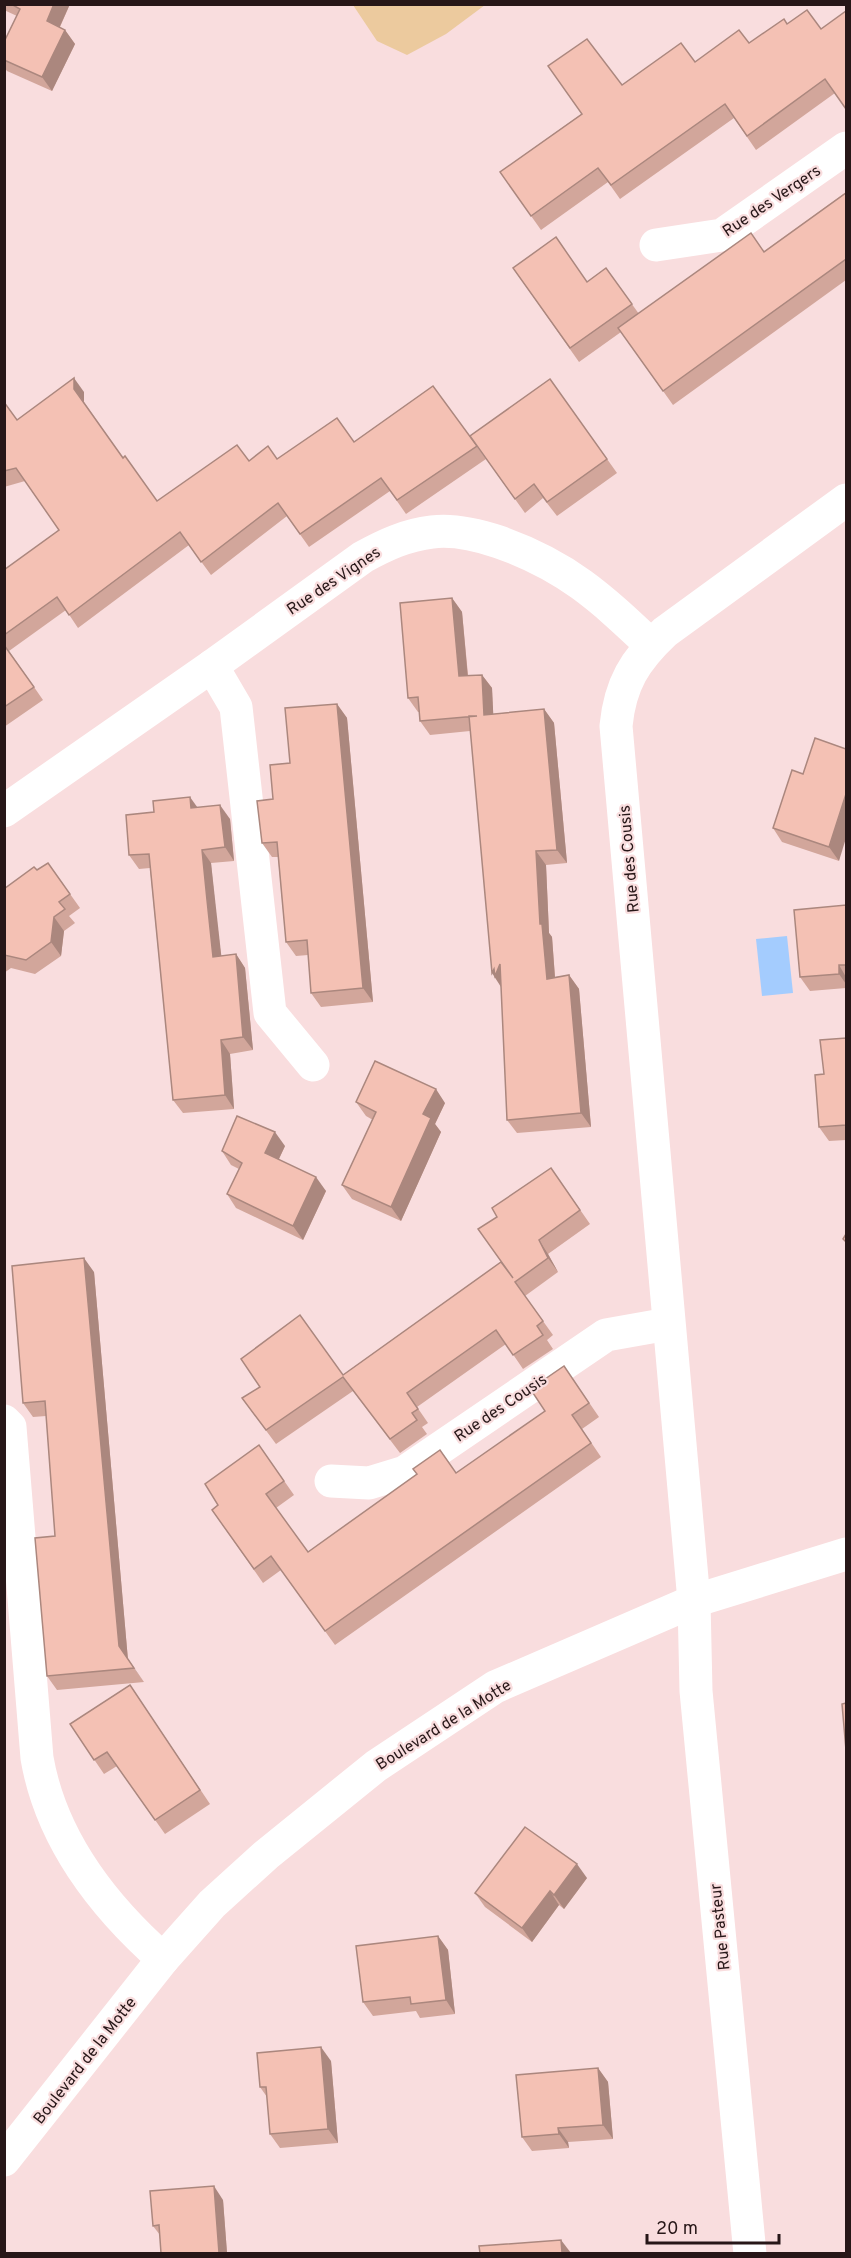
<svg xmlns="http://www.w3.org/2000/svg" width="851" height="2258" font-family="Overpass,sans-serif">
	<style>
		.green { fill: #ecca9e }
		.water { fill: #a4ccfe }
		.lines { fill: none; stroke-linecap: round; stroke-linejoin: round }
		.street { stroke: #fff; stroke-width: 33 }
		.secondary { stroke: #fff; stroke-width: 33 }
		.wall { fill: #d2a69b }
		.shaded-wall { fill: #ab877e }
		.building { fill: #f4c1b4; stroke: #ab877e; stroke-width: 1.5 }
		.labels { text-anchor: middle; stroke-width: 4.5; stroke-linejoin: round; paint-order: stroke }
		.street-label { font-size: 16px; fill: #271718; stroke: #f9ddde }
	</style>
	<rect width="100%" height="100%" fill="#f9ddde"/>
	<!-- green -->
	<polygon class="green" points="353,5 485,5 446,34 407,55 377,41"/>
	<!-- water -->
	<polygon class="water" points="787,936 793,993 762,996 756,939"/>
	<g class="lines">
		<!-- street -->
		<g class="street">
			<polyline points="656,245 722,235 846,148"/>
			<polyline points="212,666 236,707 270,1013 313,1065"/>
			<path d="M4,811L212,666L363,557C385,545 406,535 432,532C455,529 478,535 499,542C567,566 600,597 651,645"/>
			<path d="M4,1421L10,1427L37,1758C51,1839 103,1906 163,1959"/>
			<polyline points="331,1481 369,1483 405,1472 606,1335 668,1324"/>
			<path d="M750,2254L696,1691L694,1601L616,726C620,684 635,660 665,632L846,500"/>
		</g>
		<!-- secondary -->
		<polyline class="secondary" points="4,2160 163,1959 212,1904 266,1855 376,1766 495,1687 694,1601 846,1554"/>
	</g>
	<!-- wall -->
	<g class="wall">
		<polygon points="4,4 70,4 60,27 65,30 75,44 52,91 7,71 4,67 4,42 17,16 4,10"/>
		<polygon points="784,19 835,93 756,150 734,118 620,199 608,182 541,230 500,172 622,85 695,62 749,43"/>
		<polygon points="846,192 846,280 673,405 621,332 579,362 513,268 587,282 606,268 639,314 764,251"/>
		<polygon points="550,379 617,473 557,516 543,498 525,513 470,436"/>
		<polygon points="433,386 486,459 406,514 390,491 309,547 287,516 211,575 189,545 78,628 66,610 9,651 43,700 4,727 4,570 59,530 25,481 4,487 4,402 17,420 84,392 84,402 123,458 157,501 249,461 277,459 354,442"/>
		<polygon points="452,598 462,612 468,675 482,675 492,688 493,714 544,709 554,723 567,863 546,865 549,933 552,937 555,977 569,975 579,989 591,1127 517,1133 507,1120 501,986 470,731 430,735 420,721 419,712 418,712 408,698"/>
		<polygon points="337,704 347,718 373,1002 321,1007 311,993 308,955 296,956 286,942 278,857 272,857 262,843 273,799 290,763"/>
		<polygon points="803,774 839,861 782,842 773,828"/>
		<polygon points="197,807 230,819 234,861 211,863 216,914 221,956 236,954 245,968 253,1050 230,1054 234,1109 183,1113 173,1100 150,868 139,869 129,855"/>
		<polygon points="48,863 80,908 69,916 75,923 64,931 61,956 35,974 11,968 4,973 4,889 37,870"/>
		<polygon points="846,905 846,988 810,991 800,977"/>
		<polygon points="846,1038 846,1140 829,1141 819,1127"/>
		<polygon points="356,1102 445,1103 435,1124 441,1132 401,1221 352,1199 342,1185 373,1120 366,1116"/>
		<polygon points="285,1146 279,1159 326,1191 303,1240 236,1208 227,1194 239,1169 231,1165 222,1151"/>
		<polygon points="551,1168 590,1224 548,1254 558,1272 525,1296 553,1335 547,1340 553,1349 523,1369 506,1344 417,1407 428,1423 422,1427 427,1434 400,1453 353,1391 276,1444 242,1398 343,1375 501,1262 497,1217"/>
		<polygon points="94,1272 128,1660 144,1682 57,1690 47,1676 55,1536 46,1416 33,1417 23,1403"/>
		<polygon points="564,1366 599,1417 582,1429 601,1457 335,1645 281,1570 263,1583 212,1510 218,1505 259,1445 294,1495 276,1508 308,1552 456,1473 545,1411 538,1390"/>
		<polygon points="130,1685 210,1804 165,1834 117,1766 104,1774 70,1724"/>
		<polygon points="587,1878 564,1909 559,1905 532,1942 485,1907 475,1893"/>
		<polygon points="438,1936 448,1950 455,2014 420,2018 416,2011 373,2016 363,2002"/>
		<polygon points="331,2061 338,2143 280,2148 270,2134 267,2097 260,2087"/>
		<polygon points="598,2068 608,2082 613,2139 568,2142 569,2148 532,2151 522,2137"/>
		<polygon points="223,2200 227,2253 161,2253 160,2235 153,2226"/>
	</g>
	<!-- shaded-wall -->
	<g class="shaded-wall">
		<polygon points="54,4 70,4 56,35 47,21"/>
		<polygon points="65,30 75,44 52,91 42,77"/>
		<polygon points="74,378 84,392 84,402 74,389"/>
		<polygon points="452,598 462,612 469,690 459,676"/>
		<polygon points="482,675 492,688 494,729 484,715"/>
		<polygon points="337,704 347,718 373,1002 363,988"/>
		<polygon points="544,709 554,723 567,863 557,850"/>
		<polygon points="846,794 846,838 839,861 829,847"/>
		<polygon points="190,797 200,811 191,808"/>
		<polygon points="220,805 230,819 234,861 225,847"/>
		<polygon points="202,850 211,863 223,971 213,957"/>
		<polygon points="536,851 546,865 549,933 552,937 556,992 547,979 540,924"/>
		<polygon points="54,917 64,931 61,956 51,942"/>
		<polygon points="236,954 245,968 253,1050 243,1037"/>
		<polygon points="500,964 501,987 492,973 494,969"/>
		<polygon points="839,965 846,977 846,984 839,974"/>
		<polygon points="569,975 579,989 591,1127 581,1113"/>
		<polygon points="221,1040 230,1054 234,1109 225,1095"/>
		<polygon points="436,1089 445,1103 435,1124 441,1132 401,1221 391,1207 423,1114"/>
		<polygon points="275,1132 285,1146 275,1167 265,1153"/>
		<polygon points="316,1177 326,1191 303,1240 293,1226"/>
		<polygon points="539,1240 548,1254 558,1272 548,1258"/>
		<polygon points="84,1258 94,1272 128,1660 144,1682 119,1646"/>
		<polygon points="577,1864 587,1878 564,1909 554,1895"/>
		<polygon points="550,1891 559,1905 532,1942 522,1928"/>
		<polygon points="438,1936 448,1950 455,2014 446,2000"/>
		<polygon points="321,2047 331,2061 338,2143 328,2129"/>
		<polygon points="598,2068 608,2082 613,2139 603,2125"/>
		<polygon points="558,2128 568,2142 569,2148 559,2134"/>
		<polygon points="214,2186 223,2200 227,2253 219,2253"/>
		<polygon points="561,2240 571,2253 562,2253"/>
	</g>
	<!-- building -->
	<g class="building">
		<polygon points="11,4 54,4 47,21 65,30 42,77 4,60 4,42 20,9"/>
		<polygon points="807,10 821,29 846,11 846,109 825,79 747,136 725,104 611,185 598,168 531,216 500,172 582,114 548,66 587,39 622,85 681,43 695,62 739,30 749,43 784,19 787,24"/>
		<polygon points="846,193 846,259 663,391 618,328 751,233 764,252"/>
		<polygon points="556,237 587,282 606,268 632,304 570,348 513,268"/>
		<polygon points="74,378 74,389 123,458 125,456 157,501 237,445 249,461 268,446 277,459 337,418 354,442 433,386 477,446 397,500 381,478 300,534 278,503 201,562 180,532 69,615 57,597 4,635 4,570 59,530 16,468 4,471 4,402 17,420"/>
		<polygon points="550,379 607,459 547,502 534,484 515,499 470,436"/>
		<polygon points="452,598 459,676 482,675 484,715 544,709 557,850 536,851 540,924 542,924 547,979 569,975 581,1113 507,1120 500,964 495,976 494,969 492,973 469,716 477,716 420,721 418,697 408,698 400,603"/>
		<polygon points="4,645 34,687 4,707"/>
		<polygon points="337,704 363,988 311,993 307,940 286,942 277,842 262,843 257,801 273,799 270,765 290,763 285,708"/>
		<polygon points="815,738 846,749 846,794 829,847 773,828 792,770 803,774"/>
		<polygon points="190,797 191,808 220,805 225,847 202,850 207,900 213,957 236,954 243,1037 221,1040 225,1095 173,1100 149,854 129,855 126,815 154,812 153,801"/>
		<polygon points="48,863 70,894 59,902 65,909 54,917 51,942 26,960 4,955 4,889 34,867 37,870"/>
		<polygon points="846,905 846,965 839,965 839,974 800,977 794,910"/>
		<polygon points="846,1038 846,1125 819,1127 815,1075 824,1074 820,1040"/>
		<polygon points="375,1061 436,1089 423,1114 431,1118 391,1207 342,1185 376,1112 356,1102"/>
		<polygon points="237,1116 275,1132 265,1153 316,1177 293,1226 227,1194 242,1163 222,1151"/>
		<polygon points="551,1168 580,1210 539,1240 548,1258 515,1282 543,1321 537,1326 543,1335 513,1355 496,1330 407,1393 418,1409 412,1413 417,1420 390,1439 343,1377 266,1430 242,1398 260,1387 241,1359 300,1315 343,1375 501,1262 513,1278 478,1229 497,1217 492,1208"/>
		<polygon points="846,1234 846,1242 843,1239"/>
		<polygon points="84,1258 119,1646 134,1668 47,1676 35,1538 55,1536 45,1401 23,1403 12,1266"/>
		<polygon points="564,1366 589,1403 572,1415 591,1443 325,1631 271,1556 254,1569 212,1510 218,1505 205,1484 259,1445 284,1481 266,1494 308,1552 417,1474 413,1469 440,1450 456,1473 545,1411 533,1393 538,1390 535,1386"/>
		<polygon points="130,1685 200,1790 155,1820 107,1752 94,1760 70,1724"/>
		<polygon points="846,1703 846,1750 842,1704"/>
		<polygon points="525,1827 577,1864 554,1895 550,1891 522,1928 475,1893"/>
		<polygon points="438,1936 446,2000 411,2004 410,1997 363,2002 356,1946"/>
		<polygon points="321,2047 328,2129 270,2134 266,2087 260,2087 257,2053"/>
		<polygon points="598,2068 603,2125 558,2128 559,2134 522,2137 516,2075"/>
		<polygon points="214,2186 219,2253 161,2253 159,2225 153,2226 150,2191"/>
		<polygon points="561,2240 562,2253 480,2253 479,2246"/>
	</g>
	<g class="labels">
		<!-- street labels -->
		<g class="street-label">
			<text transform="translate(771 200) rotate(-34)" y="6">Rue des Vergers</text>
			<text transform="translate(333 580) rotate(-34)" y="6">Rue des Vignes</text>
			<text transform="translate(628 859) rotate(-95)" y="6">Rue des Cousis</text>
			<text transform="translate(500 1407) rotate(-34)" y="6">Rue des Cousis</text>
			<text transform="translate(443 1724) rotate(-32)" y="6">Boulevard de la Motte</text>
			<text transform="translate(719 1927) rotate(-96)" y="6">Rue Pasteur</text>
			<text transform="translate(84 2060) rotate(-52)" y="6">Boulevard de la Motte</text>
		</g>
	</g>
	<!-- border -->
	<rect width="851" height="2258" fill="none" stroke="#271718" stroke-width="12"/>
	<!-- scale -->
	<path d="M647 2234v9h132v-9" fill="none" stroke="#271718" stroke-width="3"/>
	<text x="656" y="2234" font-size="18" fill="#271718" stroke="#f9ddde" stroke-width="4.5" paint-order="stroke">20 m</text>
</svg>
